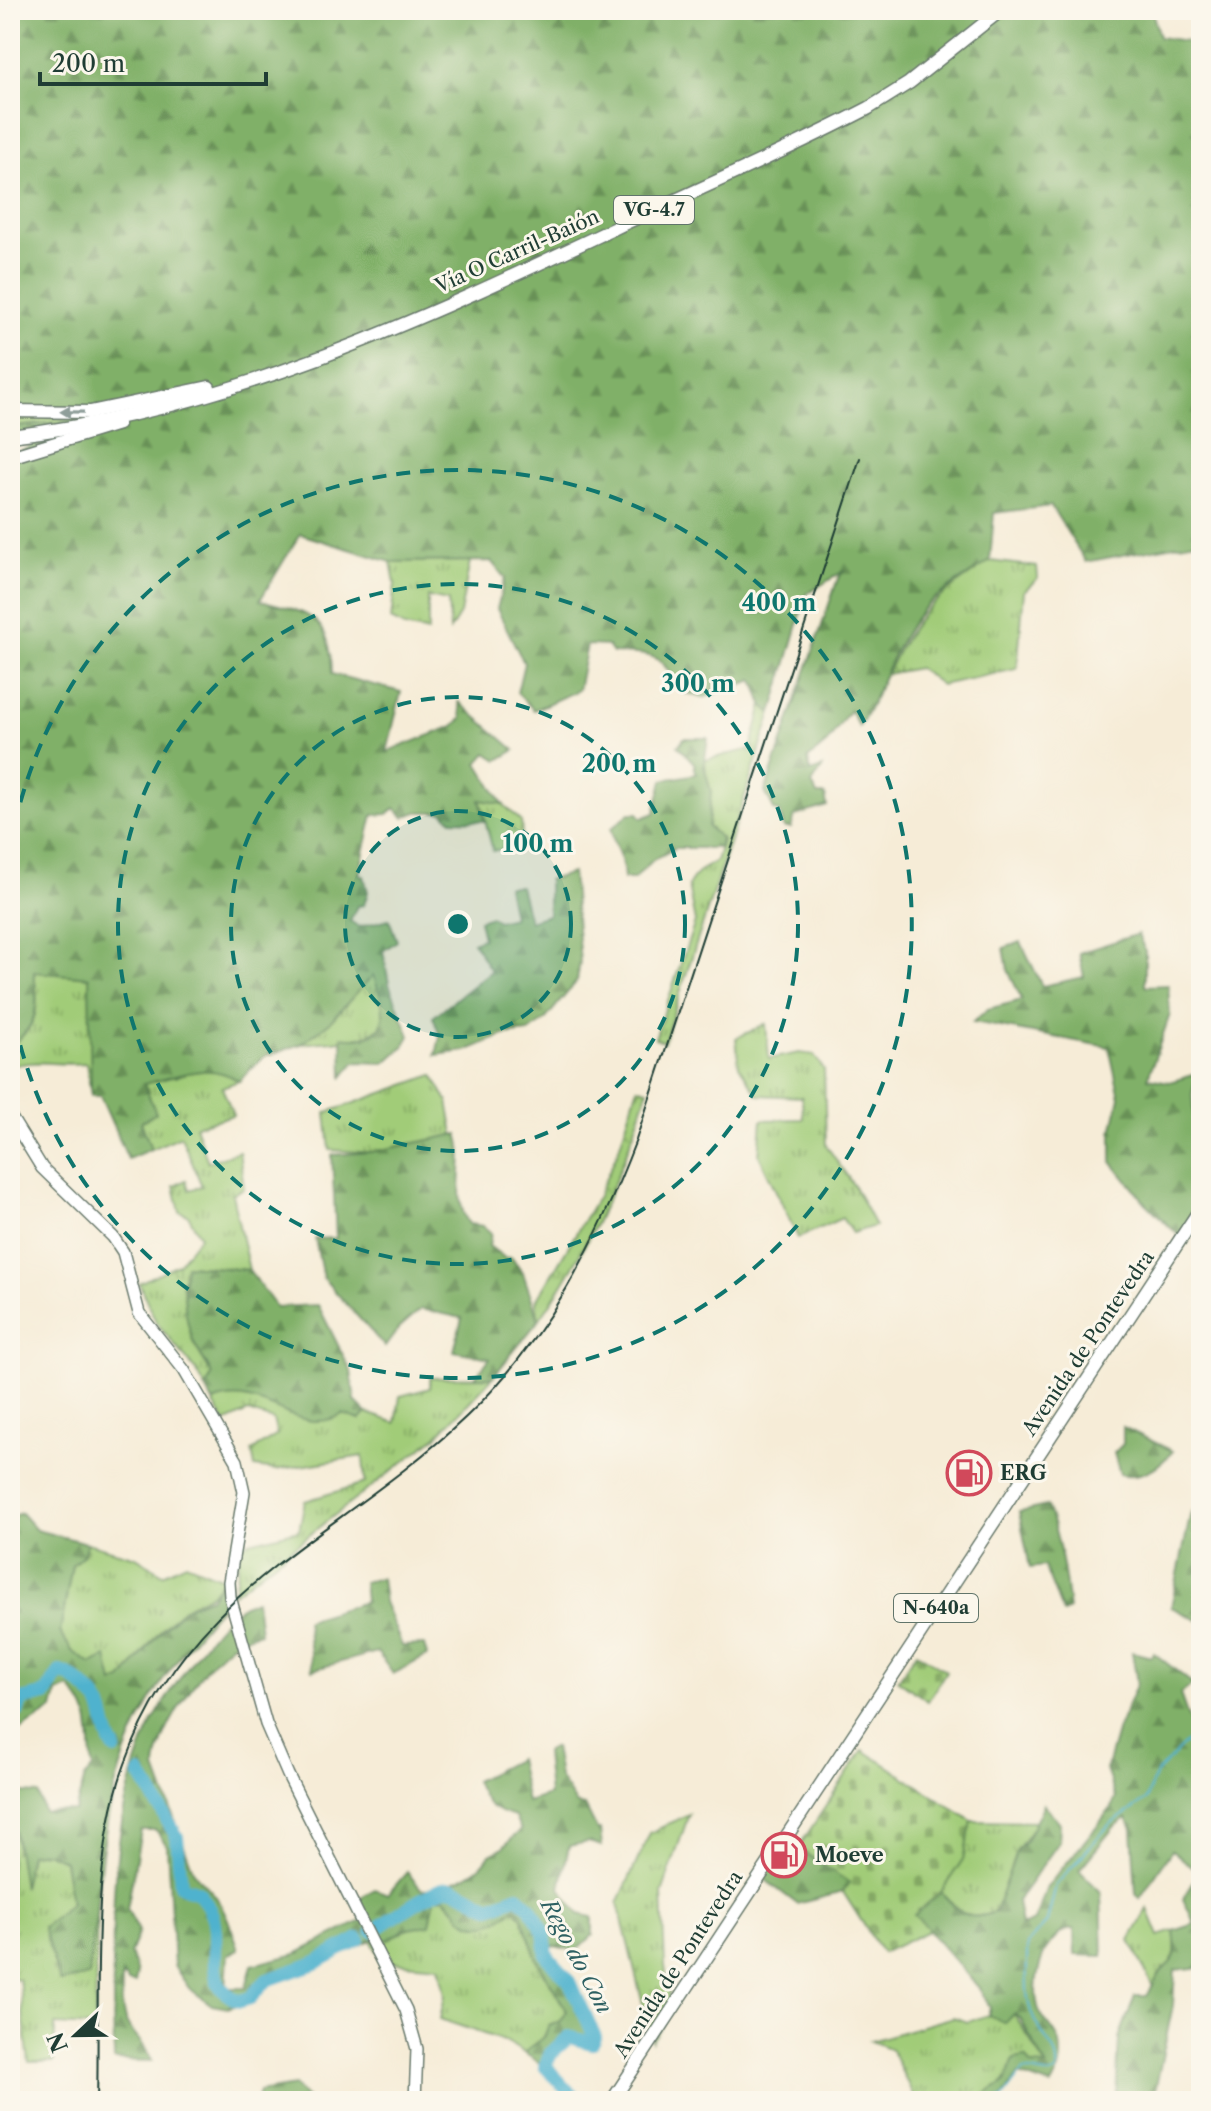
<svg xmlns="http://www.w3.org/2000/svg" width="1211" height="2111" font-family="'Libre Caslon Text',serif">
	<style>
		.grass { fill: url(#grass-tufts); stroke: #608456; stroke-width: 2 }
		.forest { fill: url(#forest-firs); stroke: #50764e; stroke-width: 2 }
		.cemetery { fill: url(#cemetery-stones); stroke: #608456; stroke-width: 2 }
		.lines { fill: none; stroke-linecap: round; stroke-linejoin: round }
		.stream { stroke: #4fb2ce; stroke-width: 2 }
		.river { stroke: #4fb2ce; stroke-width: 14 }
		.secondary-casing { stroke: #6a7a6d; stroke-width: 14 }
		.primary-casing { stroke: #6a7a6d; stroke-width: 15 }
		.trunk-casing { stroke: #6a7a6d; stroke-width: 15 }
		.secondary { stroke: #fff; stroke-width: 11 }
		.primary { stroke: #fff; stroke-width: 12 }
		.trunk { stroke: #fff; stroke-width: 12 }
		.rail { stroke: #1f3d34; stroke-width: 2 }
		.oneway { fill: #8f9e9a }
		.ring { fill: none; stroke: #0f766e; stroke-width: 4; stroke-dasharray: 14 10 }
		.labels { text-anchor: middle; stroke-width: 6; stroke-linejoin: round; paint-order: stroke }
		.shield { fill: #fbf7ec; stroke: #61756b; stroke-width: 2 }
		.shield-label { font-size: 18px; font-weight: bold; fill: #1f3d34 }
		.street-label { font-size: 20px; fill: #1f3d34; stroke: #fbf7ec }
		.poi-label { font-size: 20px; font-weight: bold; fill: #1f3d34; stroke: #fbf7ec; text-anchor: start }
		.water-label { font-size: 22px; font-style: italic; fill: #2d6062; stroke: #fbf7ec }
		.centre { fill: #0f766e; stroke: #fbf7ec; stroke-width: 4 }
		.ring-label { font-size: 24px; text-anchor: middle; font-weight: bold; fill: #0f766e; stroke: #fbf7ec; stroke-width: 6; stroke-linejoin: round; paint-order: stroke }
	</style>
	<defs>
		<pattern id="grass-tufts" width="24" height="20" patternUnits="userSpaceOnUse" patternTransform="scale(2)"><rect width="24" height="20" fill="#a1cc78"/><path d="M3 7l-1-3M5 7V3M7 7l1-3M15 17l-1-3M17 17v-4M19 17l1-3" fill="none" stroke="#83a763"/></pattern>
		<pattern id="forest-firs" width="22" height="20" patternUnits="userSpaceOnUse" patternTransform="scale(2)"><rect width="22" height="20" fill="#80b068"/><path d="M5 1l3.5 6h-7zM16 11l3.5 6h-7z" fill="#689056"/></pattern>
		<pattern id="cemetery-stones" width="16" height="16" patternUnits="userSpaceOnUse" patternTransform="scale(2)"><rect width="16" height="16" fill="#a1cc78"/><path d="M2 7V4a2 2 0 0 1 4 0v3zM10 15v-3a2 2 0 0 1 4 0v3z" fill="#83a763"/></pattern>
	</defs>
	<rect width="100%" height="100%" fill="#fbf7ec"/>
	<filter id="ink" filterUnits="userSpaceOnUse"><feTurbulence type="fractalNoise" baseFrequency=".0125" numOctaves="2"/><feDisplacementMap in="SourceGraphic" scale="16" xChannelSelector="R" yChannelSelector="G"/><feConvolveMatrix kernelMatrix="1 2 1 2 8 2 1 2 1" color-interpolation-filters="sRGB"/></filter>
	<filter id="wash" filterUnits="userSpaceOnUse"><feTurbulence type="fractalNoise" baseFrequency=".006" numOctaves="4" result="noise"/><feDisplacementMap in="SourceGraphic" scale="32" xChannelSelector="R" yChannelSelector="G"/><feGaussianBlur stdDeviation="1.8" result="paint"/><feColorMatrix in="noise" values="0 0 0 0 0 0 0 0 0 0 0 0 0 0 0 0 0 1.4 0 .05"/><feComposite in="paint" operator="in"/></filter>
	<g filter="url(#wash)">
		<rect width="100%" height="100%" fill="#f6ecd7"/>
		<!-- grass -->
		<g class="grass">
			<polygon points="10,416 74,416 74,420 10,428"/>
			<polygon points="470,561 460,614 450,630 448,601 428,597 428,632 404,627 391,620 395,583 391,562"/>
			<path d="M990,561L1037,567L1038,578L1024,591L1017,669L941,685L918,668L887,674C916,609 934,600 990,561Z"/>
			<polygon points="763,705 772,713 664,1042 655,1038 695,922 688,886 699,871 716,861 722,840 708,827 705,760 751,749"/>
			<polygon points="480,799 503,804 521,821 522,835 516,841 504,841 502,849 493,851"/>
			<path d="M33,968L89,977L95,1076L91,1096L86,1063C59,1066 35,1058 10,1067V1046C43,1023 38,1002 33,968Z"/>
			<path d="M374,974C377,987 386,1005 385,1017C384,1042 322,1041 301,1044Z"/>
			<polygon points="766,1024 769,1059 799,1053 814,1055 824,1070 826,1145 854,1186 875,1226 852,1233 842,1218 798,1238 759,1155 762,1120 803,1119 802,1097 758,1095 739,1066 736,1038"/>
			<polygon points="195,1070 223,1070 239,1081 222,1087 233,1115 195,1126 208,1162 239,1151 244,1188 232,1194 249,1270 187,1265 182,1283 193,1342 212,1375 206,1389 197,1372 156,1322 139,1283 178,1264 200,1236 188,1215 180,1212 174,1186 186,1180 189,1190 202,1186 181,1136 151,1149 141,1122 140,1078 175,1077"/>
			<polygon points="433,1075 448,1101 454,1135 377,1153 330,1150 326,1113"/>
			<path d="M638,1087L648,1089C623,1172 589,1249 539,1320L536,1301L598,1196L618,1151Z"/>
			<polygon points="493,1377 437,1436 234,1593 241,1544 299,1530 305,1501 365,1483 363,1456 275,1470 255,1467 252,1451 277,1435 273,1420 248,1412 225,1423 213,1402 228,1395 268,1402 289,1415 343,1414 360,1420 367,1413 396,1423 400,1396 430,1388 430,1378"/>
			<path d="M87,1543L136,1557L163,1574L186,1563L223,1578C208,1602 205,1594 185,1608C160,1627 141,1656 122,1680L113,1684L72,1651L60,1632L72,1565L83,1555Z"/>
			<polygon points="689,1814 662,1893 665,1966 672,2010 652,2041 618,1903 650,1833"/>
			<path d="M972,1821L1037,1822L1017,1850L995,1912C965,1923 962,1913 941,1892L963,1859Z"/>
			<polygon points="10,1824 14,1828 23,1885 30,1854 46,1852 64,1860 71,1904 43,1927 60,1981 89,1975 97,1907 95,2027 55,2025 54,2062 29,2062 19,1979 10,1978"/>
			<path d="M444,1897L461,1917L509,1913L514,1909L522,1917L537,1960L567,2012L561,2021L549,2026L544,2037L524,2053L507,2042L440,2019L445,1995L439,1966L382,1961L371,1940C403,1939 419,1924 435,1898Z"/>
			<path d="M1148,1909L1159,1936L1174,1931C1180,1972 1166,1958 1153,1987L1130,1940Z"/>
			<path d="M1014,2014L1047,2067L1031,2065L1010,2072C993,2108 949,2101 916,2101L891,2049L871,2041L953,2017L968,2022L988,2015L1005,2023Z"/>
		</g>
		<!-- forest -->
		<g class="forest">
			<path d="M10,10H1152L1159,37L1201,43V540L1086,562L1051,506L994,513L990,561C970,575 947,587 929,603C895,635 883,688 859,727L850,710L827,743L808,759L810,772L822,768L812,784L817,795H825L827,806L795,816L791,828H784L780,813L774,810L765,792L838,578L845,570L807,594L772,713L763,705L754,680L703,698L681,692C659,652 658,655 613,653L608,646L587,645L578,690L534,710L517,693L524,663L497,609L505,578L491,561L391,562L300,534L260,600C310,613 331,616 332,674L401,692L387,752L454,726L462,718L459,702L515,750L498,760L487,753L478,763L503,804L480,800L485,821L452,820L443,812H417L404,817L395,808L388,814L373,815L359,874L364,876L368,892L364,905L357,906L350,921L359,927L389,919L397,941L383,951L389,984L410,1036L404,1046L385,1063L355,1062L343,1077L342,1037C394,1044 387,1010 373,975L329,1023L301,1044L263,1057L239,1081C207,1060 178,1077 144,1084L156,1113L141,1122L151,1149L128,1159L100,1096H91L89,977L34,972C38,1005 40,1025 10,1046V454L30,447L28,442L10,443V428L74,420V417L10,416Z"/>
			<path d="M684,738H708L704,765L711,792L708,827L721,838L719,848H675L653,860L634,879H624C623,854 615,852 611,829L630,813H638L642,818L655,813L663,780L696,774L694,763L678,746Z"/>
			<polygon points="572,873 580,961 577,981 544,1021 529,1032 504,1035 466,1051 436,1055 440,1036 433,1017 491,971 473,942 483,938 479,920 491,916 497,921 513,917 507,886 520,886 529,921 548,915 548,880"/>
			<polygon points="1138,934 1145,951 1145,986 1168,985 1170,1014 1148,1078 1169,1082 1197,1074 1192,1094 1201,1208 1181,1238 1143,1200 1112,1162 1112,1132 1120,1097 1109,1047 973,1022 988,1009 1022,1000 1008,970 1004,948 1021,942 1042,986 1084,977 1079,953"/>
			<path d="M458,1134C469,1163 450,1195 469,1224L483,1226L491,1233L489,1246L505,1258L511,1257L523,1273L539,1320L493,1377H475L490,1358L454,1351L462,1318L421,1309L399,1328L385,1347L323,1278L315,1239L336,1238L332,1155L371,1152Z"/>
			<path d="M186,1265L249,1270L276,1307L318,1305L351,1371L355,1401L367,1413L360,1420L343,1414C296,1441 264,1381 213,1402L206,1389L212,1375C207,1362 198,1353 193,1341C185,1319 181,1287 186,1265Z"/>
			<path d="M1123,1427L1173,1451C1159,1467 1141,1479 1120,1474L1114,1453L1123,1444Z"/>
			<path d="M1047,1506C1060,1540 1065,1574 1069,1610L1063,1613L1044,1566L1030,1568L1019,1512Z"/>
			<polygon points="1191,1512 1201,1526 1201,1622 1171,1607"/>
			<path d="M21,1513L36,1530L87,1543L83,1555L72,1565L60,1632L72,1651L91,1664L107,1657L113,1683L122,1680L161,1631L186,1607L211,1597L223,1578L230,1574V1597C137,1696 107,1768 97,1903C96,1927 90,1951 89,1976L60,1982L43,1927L71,1903L64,1860L46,1852L30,1854L23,1888L14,1828L10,1824V1792L38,1794L44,1812L75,1811L85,1778L93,1768C88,1733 96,1716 70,1688L57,1693L53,1709L10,1737V1517Z"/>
			<polygon points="381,1578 384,1602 402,1646 424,1645 427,1656 393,1674 377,1652 312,1670 306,1620 365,1602 363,1582"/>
			<path d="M256,1600L260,1633C249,1636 239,1638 230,1645C201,1668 157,1732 156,1769L193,1870C199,1882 206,1884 214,1894C226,1910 232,1930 239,1949L228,1955L226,1988H246L252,1965L296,1954L361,1921L366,1914L359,1898L375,1889L388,1894L407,1872L422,1890C445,1886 479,1876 490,1854L502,1848L521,1830L515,1817C492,1811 484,1804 475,1781L518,1759L527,1802L549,1795L545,1752L554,1747L559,1777L577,1805L585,1806L597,1830H600L602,1846L588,1842L569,1846L560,1888L579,1914L593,1917V1935L576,1951L555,1946L546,1949L570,1982L595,2037L592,2043L569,2037L551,2053L545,2066L524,2053L544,2037L549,2026L561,2021L567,2011L537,1960L522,1917L514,1909C498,1921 478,1934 461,1917C454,1910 453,1902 444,1897L435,1898L430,1925L404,1930L388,1940H371L318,1965L266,1983L254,1999L228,2008L212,2005L189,1988L174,1966L167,1846L156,1830H141L127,1909L139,1931L130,1953L137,1973L135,1983L128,1982L122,1974C122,1992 119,2014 130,2029C139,2041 147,2047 152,2061L114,2060C113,1957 105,1850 140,1752C151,1719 171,1691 191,1662C206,1641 229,1607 256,1600Z"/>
			<path d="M1132,1652L1152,1657L1154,1653L1193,1684L1180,1694L1193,1731L1201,1721V1967L1175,1970L1173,2005L1153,2101L1116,2099L1119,2038L1135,1996H1147C1151,1990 1153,1984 1157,1978C1172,1954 1179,1968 1174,1931L1195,1924L1183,1899L1198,1872L1172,1850L1140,1898L1136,1893L1132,1829L1127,1818L1114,1827L1079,1870L1101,1892L1103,1956L1075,1955L1074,1929C1043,1931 1031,1982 1038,2007C1041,2020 1057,2030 1060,2044C1063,2061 1059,2073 1051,2086L1019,2075L1000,2101H974L1005,2082L1014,2059L1025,2057L1031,2065L1046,2066L1020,2018L1014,2014L1005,2023L988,2015L990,2007L980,1989L914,1915L941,1892C961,1913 965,1923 995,1912L1017,1850L1026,1841L1044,1804L1060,1824L1059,1842L1017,1901L1021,1926L1034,1921L1047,1887L1110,1810L1116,1798L1106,1770L1118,1728L1137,1683Z"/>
			<polygon points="783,1838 850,1883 843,1892 797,1904 759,1875"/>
			<polygon points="294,2086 309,2101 256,2101 259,2092"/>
		</g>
		<!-- cemetery -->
		<g class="cemetery">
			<polygon points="917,1652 946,1671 928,1701 898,1680"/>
			<polygon points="863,1750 972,1821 963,1859 941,1892 914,1915 930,1930 882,1953 843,1892 850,1883 798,1848"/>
		</g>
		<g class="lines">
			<!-- stream -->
			<path class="stream" d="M995,2101L1003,2098L1024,2070L1051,2075L1057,2071C1060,2052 1045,2040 1037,2025C1022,1999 1028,1973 1027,1944L1047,1922L1056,1885L1109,1825L1146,1800L1156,1773L1201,1728"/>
			<!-- river -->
			<g class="river">
				<path d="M10,1715L18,1711L21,1700L46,1694L60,1672C71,1674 89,1690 97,1700C107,1713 104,1734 115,1749"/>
				<path d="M140,1774L177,1837L181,1885C186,1889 193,1889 198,1892C202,1895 203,1899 206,1903C230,1938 194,1984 240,2001L250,1998L267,1980L315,1963L359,1939"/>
				<path d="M373,1931C389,1921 435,1887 449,1888C463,1890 478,1901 490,1907L518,1896L530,1907L544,1932L547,1956L570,1982L595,2037L592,2043L569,2037L551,2053L545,2066L577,2101"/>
			</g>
		</g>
	</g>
	<g filter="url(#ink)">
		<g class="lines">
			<!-- secondary casing -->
			<g class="secondary-casing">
				<polyline id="secondary" points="10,1116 42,1168 113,1237 123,1252 139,1313 184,1370 237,1461 244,1492 229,1582 230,1597 266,1724 288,1775 406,2010 417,2049 415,2101"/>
			</g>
			<!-- primary casing -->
			<g class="primary-casing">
				<polyline id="primary" points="612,2101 1201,1208"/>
			</g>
			<!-- trunk casing -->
			<g class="trunk-casing">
				<g id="trunk">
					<polyline points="10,411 90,412 209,387"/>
					<path d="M10,436C224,412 420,320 613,229C698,189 785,152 869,108L909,83L1001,10"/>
					<polyline points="10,457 118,424"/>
				</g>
			</g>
			<!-- secondary -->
			<use href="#secondary" class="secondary"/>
			<!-- primary -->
			<use href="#primary" class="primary"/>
			<!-- trunk -->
			<use href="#trunk" class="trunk"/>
			<!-- rail -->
			<path class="rail" d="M97,2101C100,1999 89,1859 125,1764C191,1583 338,1539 467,1416C547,1340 597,1242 636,1140L860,458"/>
		</g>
		<!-- one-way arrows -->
		<defs><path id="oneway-solid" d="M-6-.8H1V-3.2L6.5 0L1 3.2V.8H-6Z" transform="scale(2)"/></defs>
		<use class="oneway" href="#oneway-solid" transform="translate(72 412) rotate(-179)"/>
	</g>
	<!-- distance rings -->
	<circle cx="458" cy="924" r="113" fill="#0f766e" fill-opacity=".12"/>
	<g class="ring">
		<circle cx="458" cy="924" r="113"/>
		<circle cx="458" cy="924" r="227"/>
		<circle cx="458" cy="924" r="340"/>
		<path d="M10 849A454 454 0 1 1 10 999"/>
	</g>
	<!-- icons -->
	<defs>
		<g id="fuel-ring" transform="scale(2.3)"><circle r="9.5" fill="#fbf7ec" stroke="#d1495b" stroke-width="1.5"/><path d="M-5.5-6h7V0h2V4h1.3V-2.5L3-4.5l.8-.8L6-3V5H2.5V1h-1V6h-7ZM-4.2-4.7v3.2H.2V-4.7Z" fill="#d1495b"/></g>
	</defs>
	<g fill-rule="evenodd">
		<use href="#fuel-ring" x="969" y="1473"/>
		<use href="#fuel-ring" x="784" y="1855"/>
	</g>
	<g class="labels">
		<!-- shield labels -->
		<g class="shield">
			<rect x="614" y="196" width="80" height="28" rx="6"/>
			<rect x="894" y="1594" width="84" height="28" rx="6"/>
		</g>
		<g class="shield-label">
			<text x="654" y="216">VG-4.7</text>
			<text x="936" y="1614">N-640a</text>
		</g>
		<!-- street labels -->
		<g class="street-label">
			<text transform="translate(517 251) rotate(-24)" y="7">Vía O Carril-Baión</text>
			<text transform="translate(1088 1343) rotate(-56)" y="7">Avenida de Pontevedra</text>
			<text transform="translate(678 1964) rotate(-57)" y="7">Avenida de Pontevedra</text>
		</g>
		<!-- poi labels -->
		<g class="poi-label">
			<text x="1000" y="1480">ERG</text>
			<text x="815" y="1862">Moeve</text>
		</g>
		<!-- water labels -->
		<g class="water-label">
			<text transform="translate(577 1956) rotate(62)" y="8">Rego do Con</text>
		</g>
	</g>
	<circle cx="458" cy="924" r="12" class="centre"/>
	<g class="ring-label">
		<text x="779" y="611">400 m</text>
		<text x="698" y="692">300 m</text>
		<text x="619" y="772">200 m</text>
		<text x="538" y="852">100 m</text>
	</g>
	<!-- margin -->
	<rect width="1211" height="2111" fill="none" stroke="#fbf7ec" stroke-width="40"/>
	<!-- north arrow -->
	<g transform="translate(76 2035) rotate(248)" stroke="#fbf7ec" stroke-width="6" paint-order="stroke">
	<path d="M0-6L14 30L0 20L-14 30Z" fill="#1f3d34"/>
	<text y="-12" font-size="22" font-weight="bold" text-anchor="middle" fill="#1f3d34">N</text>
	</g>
	<!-- scale -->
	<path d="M40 72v12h226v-12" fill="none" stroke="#1f3d34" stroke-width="4"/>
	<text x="52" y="72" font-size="24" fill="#1f3d34" stroke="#fbf7ec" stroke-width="6" paint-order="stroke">200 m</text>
</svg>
